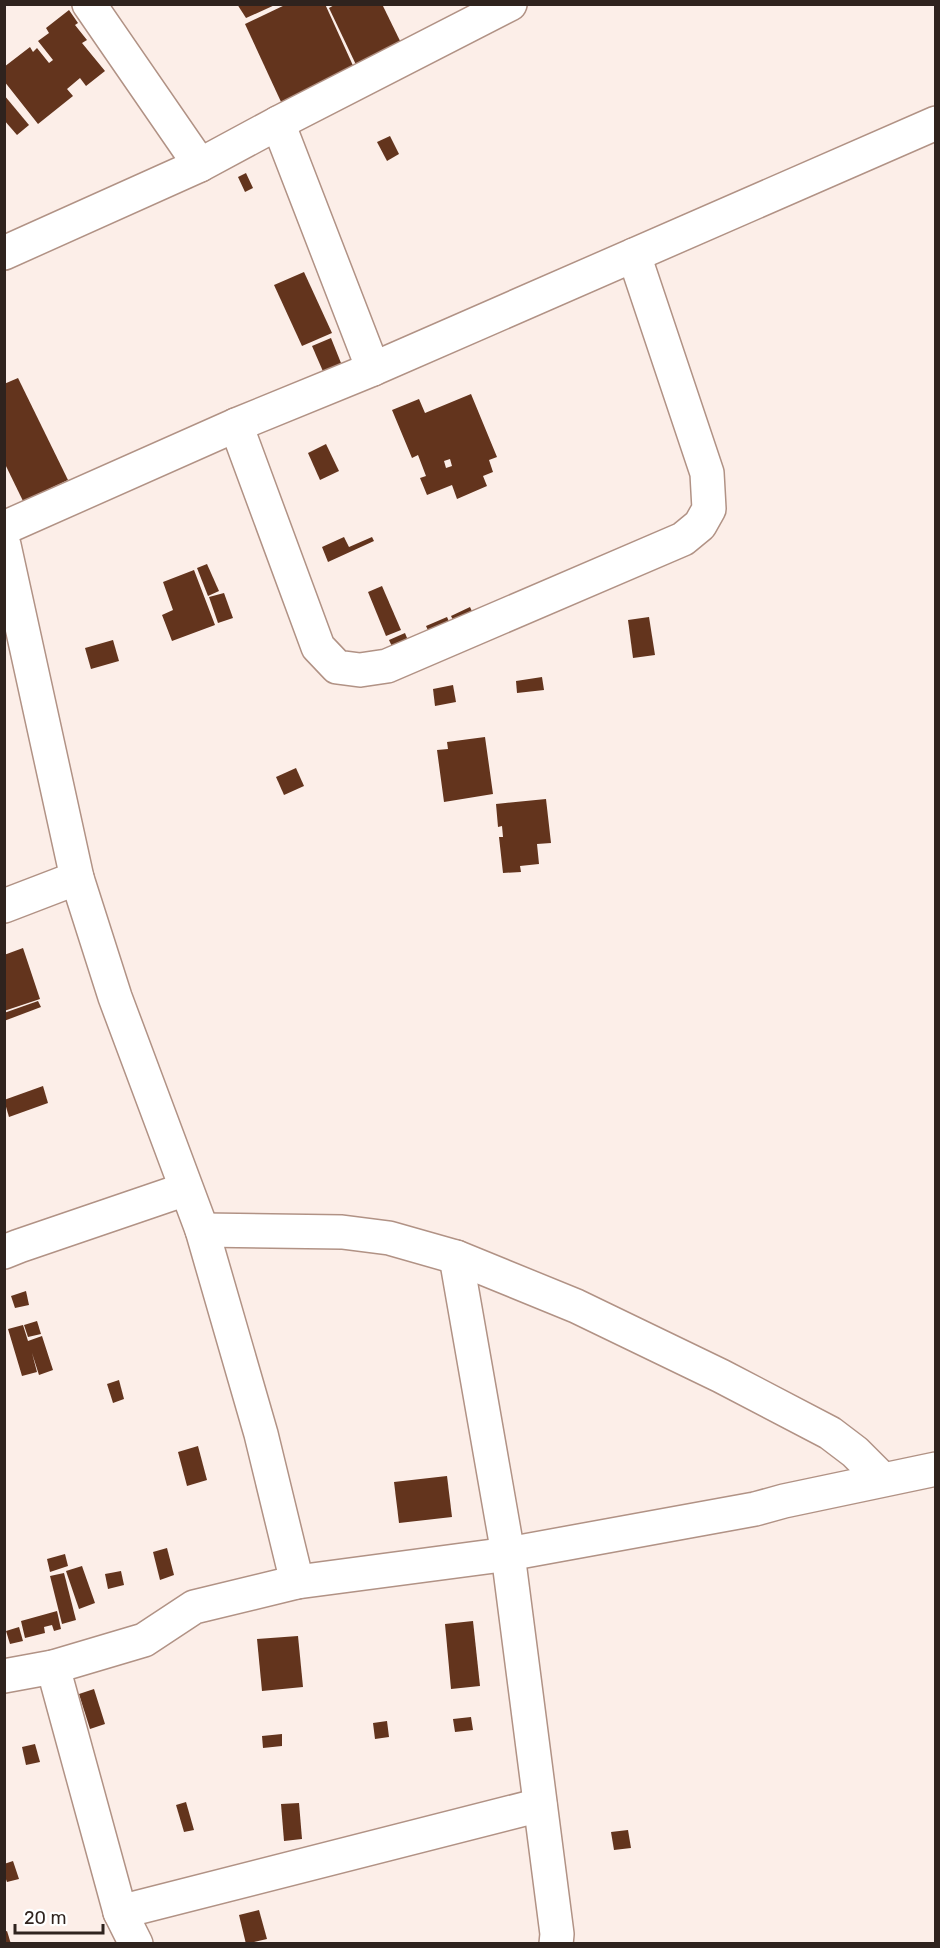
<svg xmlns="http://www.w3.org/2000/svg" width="940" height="1948" font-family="Rubik,sans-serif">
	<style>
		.building { fill: #63341d; fill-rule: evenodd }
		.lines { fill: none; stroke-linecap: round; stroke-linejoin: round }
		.minor-casing { stroke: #b19285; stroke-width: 36 }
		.minor { stroke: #fff; stroke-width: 33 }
	</style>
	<rect width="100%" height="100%" fill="#fceee8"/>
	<!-- building -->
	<g class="building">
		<polygon points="237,4 277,4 246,18"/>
		<polygon points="287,4 325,4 355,70 282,104 245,24"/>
		<polygon points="336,4 382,4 404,49 359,71 329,8"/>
		<polygon points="69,10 78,23 75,25 87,40 82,43 105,71 86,86 80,78 67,89 73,96 38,124 4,81 4,67 30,47 33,52 37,48 49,63 53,60 38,41 49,33 46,28"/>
		<polygon points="4,95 29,125 17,135 4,120"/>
		<polygon points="390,136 399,154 387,161 377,142"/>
		<polygon points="246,173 253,188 245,192 238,177"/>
		<polygon points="304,272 332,333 302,346 274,285"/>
		<polygon points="331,338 343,368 325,376 312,346"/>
		<polygon points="18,378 68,480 23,501 4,462 4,384"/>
		<path d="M471,394L497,457L489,460L493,472L483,476L487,486L457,499L452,485L427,495L420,478L426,476L418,455L412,458L392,410L419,399L425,413ZM450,459L452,466L446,468L444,461Z"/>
		<polygon points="326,444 339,471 320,480 308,453"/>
		<polygon points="344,537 349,547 372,537 374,541 328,562 322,547"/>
		<polygon points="207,564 219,591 208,596 197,568"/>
		<polygon points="194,570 215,625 172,641 162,615 173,610 163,582"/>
		<polygon points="382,586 401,630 386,636 368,592"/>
		<polygon points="224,593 233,618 218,623 209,597"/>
		<polygon points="470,607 476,620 457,628 451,616"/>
		<polygon points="447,617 453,631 432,639 426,626"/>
		<polygon points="649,617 655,655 633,658 628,620"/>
		<polygon points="405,633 411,648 396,655 389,640"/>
		<polygon points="113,640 119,661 91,669 85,648"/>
		<polygon points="542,677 544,690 517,693 516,681"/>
		<polygon points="453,685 456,702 435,706 433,689"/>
		<polygon points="485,737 493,794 444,802 437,750 448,749 447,742"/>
		<polygon points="296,768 304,786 284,795 276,777"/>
		<polygon points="546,799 551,843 537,844 539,864 520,866 521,872 503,873 499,837 503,837 502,826 498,827 496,804"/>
		<polygon points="23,948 40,999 4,1011 4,955"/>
		<polygon points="38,1001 41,1007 4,1021 4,1013"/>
		<polygon points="43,1086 48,1103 9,1117 4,1100"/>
		<polygon points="26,1291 29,1305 15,1308 11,1296"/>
		<polygon points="37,1321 41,1334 28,1337 24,1325"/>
		<polygon points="23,1325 28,1341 42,1336 53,1370 39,1375 32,1353 37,1372 22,1376 8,1329"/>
		<polygon points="119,1380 124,1399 113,1403 107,1384"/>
		<polygon points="198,1446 207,1480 187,1486 178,1452"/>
		<polygon points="447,1476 452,1517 399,1523 394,1482"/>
		<polygon points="167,1548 174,1575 160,1580 153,1552"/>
		<polygon points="65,1554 68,1566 50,1572 47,1559"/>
		<polygon points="82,1566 95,1603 79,1609 66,1571"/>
		<polygon points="121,1571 124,1585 108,1589 105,1574"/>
		<polygon points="64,1573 76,1620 62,1624 50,1576"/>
		<polygon points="57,1611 61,1629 54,1631 52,1625 44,1627 45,1633 25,1638 21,1621"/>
		<polygon points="473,1621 480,1686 451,1689 445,1624"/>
		<polygon points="19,1627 23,1641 10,1644 6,1631"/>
		<polygon points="298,1636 303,1687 262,1691 257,1639"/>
		<polygon points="94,1689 105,1724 90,1729 79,1694"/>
		<polygon points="471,1717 473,1730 455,1732 453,1719"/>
		<polygon points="387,1721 389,1737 375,1739 373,1723"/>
		<polygon points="282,1734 282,1746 263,1748 262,1736"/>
		<polygon points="35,1744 40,1762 26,1765 22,1747"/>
		<polygon points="186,1802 194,1830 184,1832 176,1805"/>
		<polygon points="299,1803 302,1839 284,1841 281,1804"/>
		<polygon points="628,1830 631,1848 614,1850 611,1832"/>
		<polygon points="13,1861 19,1879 7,1882 4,1874 4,1864"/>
		<polygon points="259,1910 267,1939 246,1944 239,1915"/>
		<polygon points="7,1931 11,1944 4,1944 4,1932"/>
	</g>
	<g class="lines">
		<!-- minor casing -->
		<g class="minor-casing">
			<g id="minor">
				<polyline points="89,4 200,165 278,123 373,369"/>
				<polyline points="278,123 510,4"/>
				<polyline points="4,253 200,165"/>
				<polyline points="236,425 318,647 337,667 360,670 387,666 683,539 700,525 709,509 707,473 634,255"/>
				<polyline points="4,528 236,425 373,369 936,123"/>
				<polyline points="4,545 77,878 115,997 202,1230 261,1434 297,1582"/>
				<polyline points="4,906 77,878"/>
				<polyline points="202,1230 342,1232 389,1238 456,1257 576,1306 721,1376 830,1433 855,1452 882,1479"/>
				<polyline points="4,1252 19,1246 186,1189"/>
				<polyline points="456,1257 508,1554 557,1934 556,1944"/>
				<polyline points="53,1667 120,1912 136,1944"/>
				<polyline points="4,1676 53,1667 144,1640 194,1607 297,1582 508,1554 755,1509 784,1501 936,1469"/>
				<polyline points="120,1912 540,1805"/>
			</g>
		</g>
		<!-- minor -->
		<use href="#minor" class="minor"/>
	</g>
	<!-- border -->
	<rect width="940" height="1948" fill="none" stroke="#2f231e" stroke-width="12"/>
	<!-- scale -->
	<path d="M15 1924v9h88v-9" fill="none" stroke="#2f231e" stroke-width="3"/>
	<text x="24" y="1924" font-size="18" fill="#2f231e" stroke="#ffffff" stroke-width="4.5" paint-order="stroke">20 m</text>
</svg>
